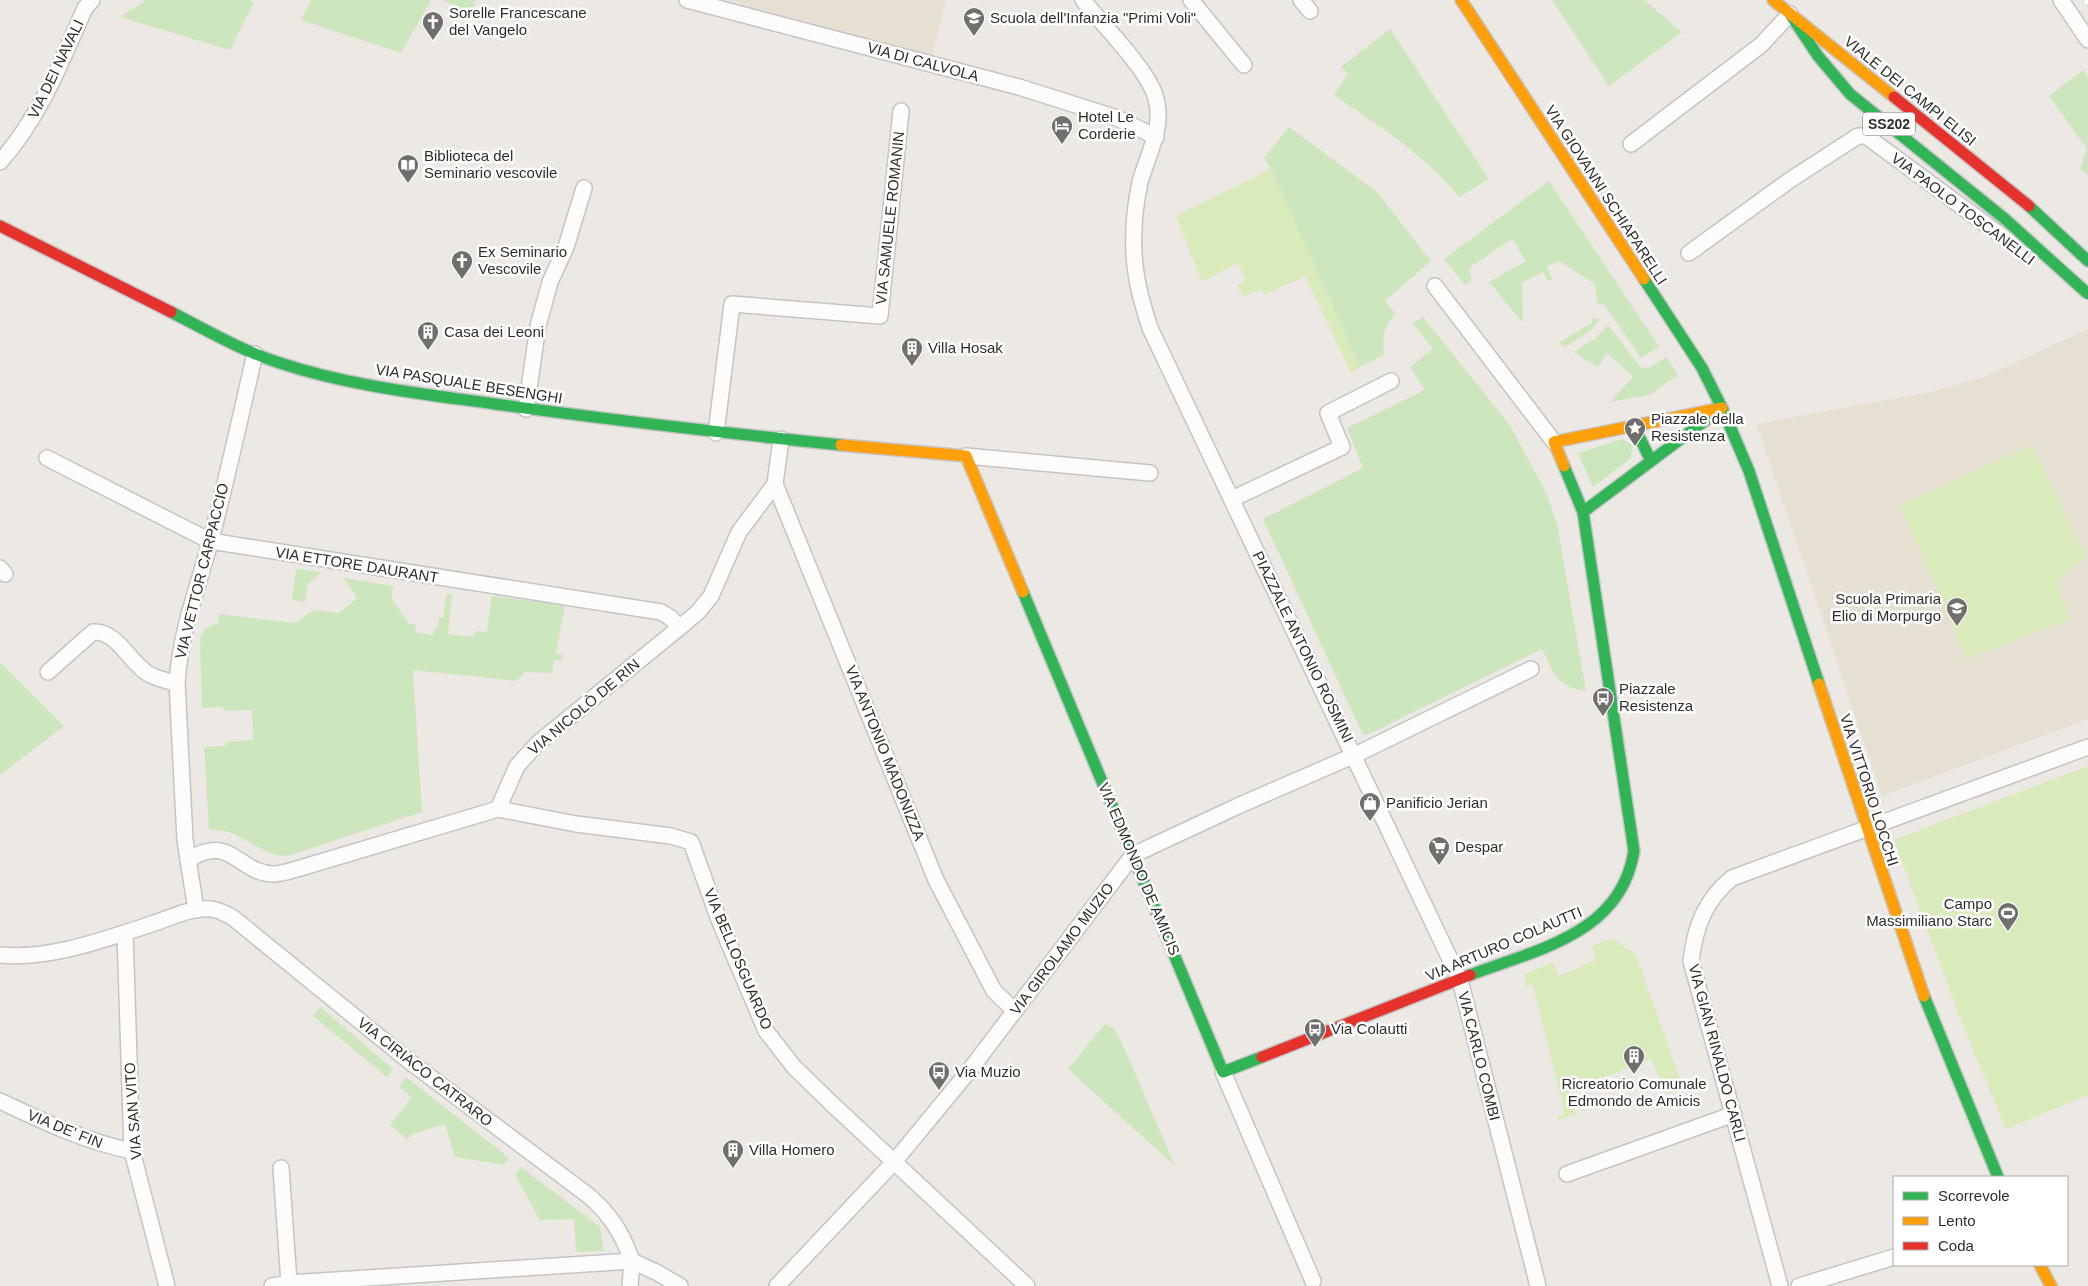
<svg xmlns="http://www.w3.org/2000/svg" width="2088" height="1286" font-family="Arial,sans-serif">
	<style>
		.education { fill: #e6e0d3 }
		.green { fill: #cee6be }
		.pitch { fill: #d9eabb }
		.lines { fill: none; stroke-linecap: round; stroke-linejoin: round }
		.street-casing { stroke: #c5c4c5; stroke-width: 18 }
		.fast-casing { stroke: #c5c4c5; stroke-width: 14 }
		.slow-casing { stroke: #c5c4c5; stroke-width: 14 }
		.jam-casing { stroke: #c5c4c5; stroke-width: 14 }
		.street { stroke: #fcfcfb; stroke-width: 15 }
		.fast { stroke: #30b455; stroke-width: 11 }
		.slow { stroke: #ff9f0a; stroke-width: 11 }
		.jam { stroke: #e5322d; stroke-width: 11 }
		.rail-casing { stroke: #dfdfe1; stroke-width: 5.5 }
		.rail { stroke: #fff; stroke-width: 4; stroke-dasharray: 11; stroke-linecap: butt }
		.fast-bridge-casing { stroke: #c6c5c4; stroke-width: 14; stroke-linecap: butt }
		.fast-bridge { stroke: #30b455; stroke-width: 11 }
		.labels { text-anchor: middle; stroke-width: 5; stroke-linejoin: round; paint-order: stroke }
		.shield { fill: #fff; stroke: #6d6d6d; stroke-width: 1 }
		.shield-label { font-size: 14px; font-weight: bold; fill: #2e2e2e }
		.poi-label { font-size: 15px; fill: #2e2e2e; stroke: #fff; text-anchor: start }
		.street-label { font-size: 15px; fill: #2e2e2e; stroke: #fff }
	</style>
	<rect width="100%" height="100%" fill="#ece8e4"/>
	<!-- education -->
	<g class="education">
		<polygon points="727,0 946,0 932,55"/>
		<polygon points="2088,329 2088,719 1882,796 1757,424 1930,392 1984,377"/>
	</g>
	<!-- green -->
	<g class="green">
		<polygon points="147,0 248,0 254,2 230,50 120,17"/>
		<polygon points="311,0 431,0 401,53 301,20"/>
		<polygon points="443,0 475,0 472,16"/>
		<polygon points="1552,0 1644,0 1682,32 1609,86"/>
		<path d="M1390,29L1489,179L1459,197C1425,155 1379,126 1334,95L1348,73L1341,67Z"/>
		<polygon points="2083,70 2088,78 2088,175 2080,168 2087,149 2049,96"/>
		<path d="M1289,127L1377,192L1431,261L1385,301L1396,314C1383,327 1382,337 1384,355L1360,367L1271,169L1264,158Z"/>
		<polygon points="1549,181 1659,347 1641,358 1605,305 1597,303 1595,284 1559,261 1547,266 1552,280 1548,281 1543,272 1522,283 1523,323 1489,282 1526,261 1512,239 1469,268 1472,280 1465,285 1444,259"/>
		<path d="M1423,317L1509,424L1547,494L1557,524L1586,691C1556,687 1554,672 1542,649L1367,735H1363L1263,519L1363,468L1347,428L1425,390L1410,367L1433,349L1413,324Z"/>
		<polygon points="1592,318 1600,319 1590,331 1565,347 1558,343 1592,323"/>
		<polygon points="1608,325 1641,368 1650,367 1666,357 1678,375 1649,395 1610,402 1633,377 1607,353 1598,367 1574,352 1595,339"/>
		<polygon points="1622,439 1633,446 1630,459 1593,487 1578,453"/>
		<polygon points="296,569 321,572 308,584 305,602 292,600"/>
		<path d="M343,578L393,586L392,599L409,624H416L415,632L433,635L435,628H438L439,618H443L446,594L452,595L448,634L473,637L476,631L487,632L492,596L565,605L556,653L563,654L562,661L554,660L552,673L525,672L516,681L413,670L422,812L287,856C268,856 253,843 236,835C228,831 218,830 209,829L204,747L226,746V742L253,740L252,710L224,711L223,707L202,708L200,638L205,629L218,623L219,614L295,623L314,610L339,613L357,598Z"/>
		<polygon points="0,662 64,726 0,775"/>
		<polygon points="320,1007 393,1069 387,1077 313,1016"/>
		<polygon points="1105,1024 1114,1029 1121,1041 1175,1166 1068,1069"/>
		<polygon points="406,1077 509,1158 504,1165 455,1157 445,1124 413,1134 407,1139 390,1125 412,1097 399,1087"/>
		<polygon points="521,1167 600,1227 604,1251 576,1252 574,1219 540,1220 515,1175"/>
	</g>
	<!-- pitch -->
	<g class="pitch">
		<polygon points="1271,169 1360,367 1351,373 1305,276 1264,295 1261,289 1243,297 1237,285 1246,281 1238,263 1202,282 1176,216"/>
		<polygon points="2032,445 2086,557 2056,582 2070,619 1967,659 1900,505"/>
		<polygon points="2088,766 2088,1095 2006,1129 1962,1023 1894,840"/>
		<polygon points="1612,938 1636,955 1683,1088 1667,1094 1651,1059 1568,1091 1576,1114 1558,1120 1558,1116 1565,1114 1533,985 1526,987 1524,975 1553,962 1559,976 1596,960 1592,946"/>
	</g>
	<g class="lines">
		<!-- street casing -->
		<g class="street-casing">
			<g id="street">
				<polyline points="687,0 1019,87 1117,118 1156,137"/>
				<path d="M1083,0C1102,24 1141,63 1153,90C1167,123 1149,150 1140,182C1137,197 1134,215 1134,231C1132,267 1139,294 1150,328L1460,980L1538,1286"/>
				<polyline points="1191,0 1244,65"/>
				<polyline points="1301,0 1310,11"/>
				<polyline points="2061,0 2088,40"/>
				<polyline points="1631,144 1761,45 1790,14"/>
				<path d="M0,162C40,117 61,62 85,8L92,0"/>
				<polyline points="1689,253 1790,180 1858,136 1866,136 2022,251"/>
				<polyline points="1435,286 1554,442"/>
				<polyline points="526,409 538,326 550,282 566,247 584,188"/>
				<polyline points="716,433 732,304 880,316 901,111"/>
				<polyline points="966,456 1150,473"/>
				<polyline points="47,458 210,541 661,612 671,618 679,628"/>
				<polyline points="775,484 936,880 994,991 1015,1011"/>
				<polyline points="1232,499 1342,447 1328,413 1391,381"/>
				<polyline points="0,568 5,574"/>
				<path d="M48,672L93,632C116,630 129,661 147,673C156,679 167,681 177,683"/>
				<polyline points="498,809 576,824 671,836 691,842 719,920 766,1031 794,1067 831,1103 1027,1286"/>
				<path d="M188,860C231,832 238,874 274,874C281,874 290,871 297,869L498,809L517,766L538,743L679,628L698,612L711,596L739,532L775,484L781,439"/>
				<path d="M196,910L185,840L177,683C180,634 197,589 210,543C227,480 240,417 255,354"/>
				<polyline points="125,933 132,1151 167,1286"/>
				<path d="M0,955C50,960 105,939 152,924C170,918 191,907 211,909C217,909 226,914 232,917L409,1061L589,1196C611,1215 623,1235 632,1261L289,1283L272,1286"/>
				<polyline points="1223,1072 1313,1281"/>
				<path d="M0,1101C42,1121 86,1142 132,1151"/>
				<polyline points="281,1168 289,1283"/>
				<polyline points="1567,1174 1734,1114"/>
				<polyline points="630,1286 632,1261 658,1273 680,1286"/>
				<polyline points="777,1286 894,1162 969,1071 1133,855 1238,806 1355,755 1531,669"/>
				<path d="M1780,1286L1691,961C1695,927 1705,900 1732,878L2088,747"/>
				<polyline points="1799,1286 1894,1257"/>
			</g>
		</g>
		<!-- fast casing -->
		<g class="fast-casing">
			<g id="fast">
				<polyline points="1790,14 1818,56 1850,94 2005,219"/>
				<polyline points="2029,206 2088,261"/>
				<polyline points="1644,279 1702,368 1722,408 1749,471 1819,684"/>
				<path d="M171,312C206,330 242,351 280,363C349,386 424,394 495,404C610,420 725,433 841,445"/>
				<polyline points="1634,426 1651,461"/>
				<polyline points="1583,512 1718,411"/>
				<polyline points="1023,592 1223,1072 1262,1057"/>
				<path d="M1470,975C1538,949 1621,934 1634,851L1583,512L1564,466"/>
				<polyline points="1924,996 1998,1177"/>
			</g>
		</g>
		<!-- slow casing -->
		<g class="slow-casing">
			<g id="slow">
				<polyline points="1461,0 1644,279"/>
				<polyline points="1773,0 1894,97"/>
				<polyline points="841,445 966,456 1023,592"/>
				<polyline points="1564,466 1554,442 1722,408"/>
				<polyline points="1819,684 1924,996"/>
				<polyline points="2040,1265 2051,1286"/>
			</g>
		</g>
		<!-- jam casing -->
		<g class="jam-casing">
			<g id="jam">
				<polyline points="1894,97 2029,206"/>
				<polyline points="0,226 171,312"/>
				<polyline points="1262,1057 1470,975"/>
			</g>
		</g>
		<!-- street -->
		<use href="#street" class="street"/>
		<!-- fast -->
		<use href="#fast" class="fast"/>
		<!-- slow -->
		<use href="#slow" class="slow"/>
		<!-- jam -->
		<use href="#jam" class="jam"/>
		<!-- rail casing -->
		<g class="rail-casing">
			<polyline id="rail" points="2085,0 2088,4"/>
		</g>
		<!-- rail -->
		<use href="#rail" class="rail"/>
		<!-- fast-bridge casing -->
		<g class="fast-bridge-casing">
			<polyline id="fast-bridge" points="2005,219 2088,294"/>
		</g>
		<!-- fast-bridge -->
		<use href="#fast-bridge" class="fast-bridge"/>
	</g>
	<!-- icons -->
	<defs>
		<g id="school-pin" transform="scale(1.125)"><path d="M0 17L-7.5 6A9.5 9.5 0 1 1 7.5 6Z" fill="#706f6e" stroke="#fff"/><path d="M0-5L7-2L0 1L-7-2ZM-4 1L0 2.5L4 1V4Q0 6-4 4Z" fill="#fff"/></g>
		<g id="church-pin" transform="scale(1.125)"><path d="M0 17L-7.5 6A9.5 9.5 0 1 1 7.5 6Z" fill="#706f6e" stroke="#fff"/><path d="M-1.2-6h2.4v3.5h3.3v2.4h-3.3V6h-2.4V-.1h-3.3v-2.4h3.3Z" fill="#fff"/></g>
		<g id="hotel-pin" transform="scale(1.125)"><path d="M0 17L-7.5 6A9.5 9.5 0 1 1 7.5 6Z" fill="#706f6e" stroke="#fff"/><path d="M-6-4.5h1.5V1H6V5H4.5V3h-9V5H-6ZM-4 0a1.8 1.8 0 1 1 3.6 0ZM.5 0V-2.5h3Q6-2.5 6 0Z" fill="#fff"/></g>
		<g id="library-pin" transform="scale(1.125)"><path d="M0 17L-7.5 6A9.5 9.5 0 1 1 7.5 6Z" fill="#706f6e" stroke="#fff"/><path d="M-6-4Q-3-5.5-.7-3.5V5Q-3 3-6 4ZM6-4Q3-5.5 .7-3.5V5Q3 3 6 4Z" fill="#fff"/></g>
		<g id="building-pin" transform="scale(1.125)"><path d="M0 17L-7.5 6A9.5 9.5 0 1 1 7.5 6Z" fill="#706f6e" stroke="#fff"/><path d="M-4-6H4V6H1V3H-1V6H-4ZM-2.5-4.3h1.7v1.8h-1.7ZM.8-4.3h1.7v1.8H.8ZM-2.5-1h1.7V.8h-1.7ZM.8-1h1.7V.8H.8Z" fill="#fff"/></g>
		<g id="sight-pin" transform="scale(1.125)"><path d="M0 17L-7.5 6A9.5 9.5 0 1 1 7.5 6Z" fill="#706f6e" stroke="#fff"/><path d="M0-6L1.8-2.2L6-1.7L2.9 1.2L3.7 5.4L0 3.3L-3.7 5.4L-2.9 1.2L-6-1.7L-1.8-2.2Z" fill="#fff"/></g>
		<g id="bus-pin" transform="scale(1.125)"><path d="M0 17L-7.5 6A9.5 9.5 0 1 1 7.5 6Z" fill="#706f6e" stroke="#fff"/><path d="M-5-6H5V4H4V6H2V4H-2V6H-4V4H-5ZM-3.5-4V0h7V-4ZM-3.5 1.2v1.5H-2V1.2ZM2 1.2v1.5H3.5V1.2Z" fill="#fff"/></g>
		<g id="shop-pin" transform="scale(1.125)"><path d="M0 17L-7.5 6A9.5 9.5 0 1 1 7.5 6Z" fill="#706f6e" stroke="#fff"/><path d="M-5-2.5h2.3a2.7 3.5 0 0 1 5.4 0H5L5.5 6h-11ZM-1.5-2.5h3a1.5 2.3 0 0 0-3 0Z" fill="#fff"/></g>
		<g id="supermarket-pin" transform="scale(1.125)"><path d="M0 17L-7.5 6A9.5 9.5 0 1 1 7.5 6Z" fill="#706f6e" stroke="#fff"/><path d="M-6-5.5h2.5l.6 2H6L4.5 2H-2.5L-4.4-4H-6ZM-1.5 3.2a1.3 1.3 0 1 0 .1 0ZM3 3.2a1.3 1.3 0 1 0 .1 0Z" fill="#fff"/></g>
		<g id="stadium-pin" transform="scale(1.125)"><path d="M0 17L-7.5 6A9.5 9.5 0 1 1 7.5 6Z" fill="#706f6e" stroke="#fff"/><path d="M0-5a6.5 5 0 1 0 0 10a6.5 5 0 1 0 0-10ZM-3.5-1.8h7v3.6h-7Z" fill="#fff"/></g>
	</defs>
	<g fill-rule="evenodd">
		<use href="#school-pin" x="974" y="18"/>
		<use href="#church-pin" x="433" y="22"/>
		<use href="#hotel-pin" x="1062" y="126"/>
		<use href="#library-pin" x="408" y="165"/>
		<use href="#church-pin" x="462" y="261"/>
		<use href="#building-pin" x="428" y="332"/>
		<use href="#building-pin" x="912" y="348"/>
		<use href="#sight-pin" x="1635" y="428"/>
		<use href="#school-pin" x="1957" y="608"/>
		<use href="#bus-pin" x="1603" y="698"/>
		<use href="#shop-pin" x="1370" y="803"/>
		<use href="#supermarket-pin" x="1439" y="847"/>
		<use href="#stadium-pin" x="2008" y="913"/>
		<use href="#bus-pin" x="1315" y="1029"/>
		<use href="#building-pin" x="1634" y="1056"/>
		<use href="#bus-pin" x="939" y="1072"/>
		<use href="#building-pin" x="733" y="1150"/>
	</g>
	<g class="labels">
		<!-- shield labels -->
		<rect class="shield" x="1863" y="112.5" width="52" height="23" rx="4"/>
		<g class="shield-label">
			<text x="1889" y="129">SS202</text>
		</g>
		<!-- poi labels -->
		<g class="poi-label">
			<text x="449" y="18">Sorelle Francescane<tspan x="449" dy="17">del Vangelo</tspan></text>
			<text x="990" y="23">Scuola dell'Infanzia "Primi Voli"</text>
			<text x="1078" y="122">Hotel Le<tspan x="1078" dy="17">Corderie</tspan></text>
			<text x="424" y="161">Biblioteca del<tspan x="424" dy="17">Seminario vescovile</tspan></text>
			<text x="478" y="257">Ex Seminario<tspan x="478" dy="17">Vescovile</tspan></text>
			<text x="444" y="337">Casa dei Leoni</text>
			<text x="928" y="353">Villa Hosak</text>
			<text x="1651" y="424">Piazzale della<tspan x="1651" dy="17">Resistenza</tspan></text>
			<text x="1941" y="604" text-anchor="end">Scuola Primaria<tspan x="1941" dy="17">Elio di Morpurgo</tspan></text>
			<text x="1619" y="694">Piazzale<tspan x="1619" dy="17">Resistenza</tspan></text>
			<text x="1386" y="808">Panificio Jerian</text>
			<text x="1455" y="852">Despar</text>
			<text x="1992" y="909" text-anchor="end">Campo<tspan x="1992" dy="17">Massimiliano Starc</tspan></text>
			<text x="1331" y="1034">Via Colautti</text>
			<text x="955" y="1077">Via Muzio</text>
			<text x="1634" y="1089" text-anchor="middle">Ricreatorio Comunale<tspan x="1634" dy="17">Edmondo de Amicis</tspan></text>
			<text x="749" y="1155">Villa Homero</text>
		</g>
		<!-- street labels -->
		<g class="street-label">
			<text transform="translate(923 62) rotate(15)" y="5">VIA DI CALVOLA</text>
			<text transform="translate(56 69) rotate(-64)" y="5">VIA DEI NAVALI</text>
			<text transform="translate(1910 91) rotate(39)" y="5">VIALE DEI CAMPI ELISI</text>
			<text transform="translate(1606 195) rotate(57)" y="5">VIA GIOVANNI SCHIAPARELLI</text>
			<text transform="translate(1963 209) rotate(37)" y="5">VIA PAOLO TOSCANELLI</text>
			<text transform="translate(890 218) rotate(-84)" y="5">VIA SAMUELE ROMANIN</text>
			<text transform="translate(469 384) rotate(9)" y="5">VIA PASQUALE BESENGHI</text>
			<text transform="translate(357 565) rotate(9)" y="5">VIA ETTORE DAURANT</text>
			<text transform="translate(202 571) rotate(-76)" y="5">VIA VETTOR CARPACCIO</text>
			<text transform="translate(1303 647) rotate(64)" y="5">PIAZZALE ANTONIO ROSMINI</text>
			<text transform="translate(584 707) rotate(-40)" y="5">VIA NICOLÒ DE RIN</text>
			<text transform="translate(885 753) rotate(68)" y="5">VIA ANTONIO MADONIZZA</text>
			<text transform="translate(1869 790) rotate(72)" y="5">VIA VITTORIO LOCCHI</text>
			<text transform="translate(1139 869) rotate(67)" y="5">VIA EDMONDO DE AMICIS</text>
			<text transform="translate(1504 944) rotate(-23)" y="5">VIA ARTURO COLAUTTI</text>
			<text transform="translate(1062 949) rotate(-53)" y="5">VIA GIROLAMO MUZIO</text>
			<text transform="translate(738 959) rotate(67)" y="5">VIA BELLOSGUARDO</text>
			<text transform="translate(1717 1053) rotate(75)" y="5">VIA GIAN RINALDO CARLI</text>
			<text transform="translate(1479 1056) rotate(76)" y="5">VIA CARLO COMBI</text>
			<text transform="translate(425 1072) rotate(38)" y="5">VIA CIRIACO CATRARO</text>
			<text transform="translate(133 1111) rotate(-94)" y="5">VIA SAN VITO</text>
			<text transform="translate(65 1129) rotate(22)" y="5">VIA DE' FIN</text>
		</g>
	</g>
	<!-- legend -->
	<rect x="1893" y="1176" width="175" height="90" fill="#ffffff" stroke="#ababab"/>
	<rect x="1903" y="1192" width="25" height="8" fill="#30b455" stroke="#ababab"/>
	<text x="1938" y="1201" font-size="15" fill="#2e2e2e">Scorrevole</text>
	<rect x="1903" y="1217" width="25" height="8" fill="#ff9f0a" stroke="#ababab"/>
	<text x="1938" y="1226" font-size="15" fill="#2e2e2e">Lento</text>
	<rect x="1903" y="1242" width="25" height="8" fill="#e5322d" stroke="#ababab"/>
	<text x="1938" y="1251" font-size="15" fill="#2e2e2e">Coda</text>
</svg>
